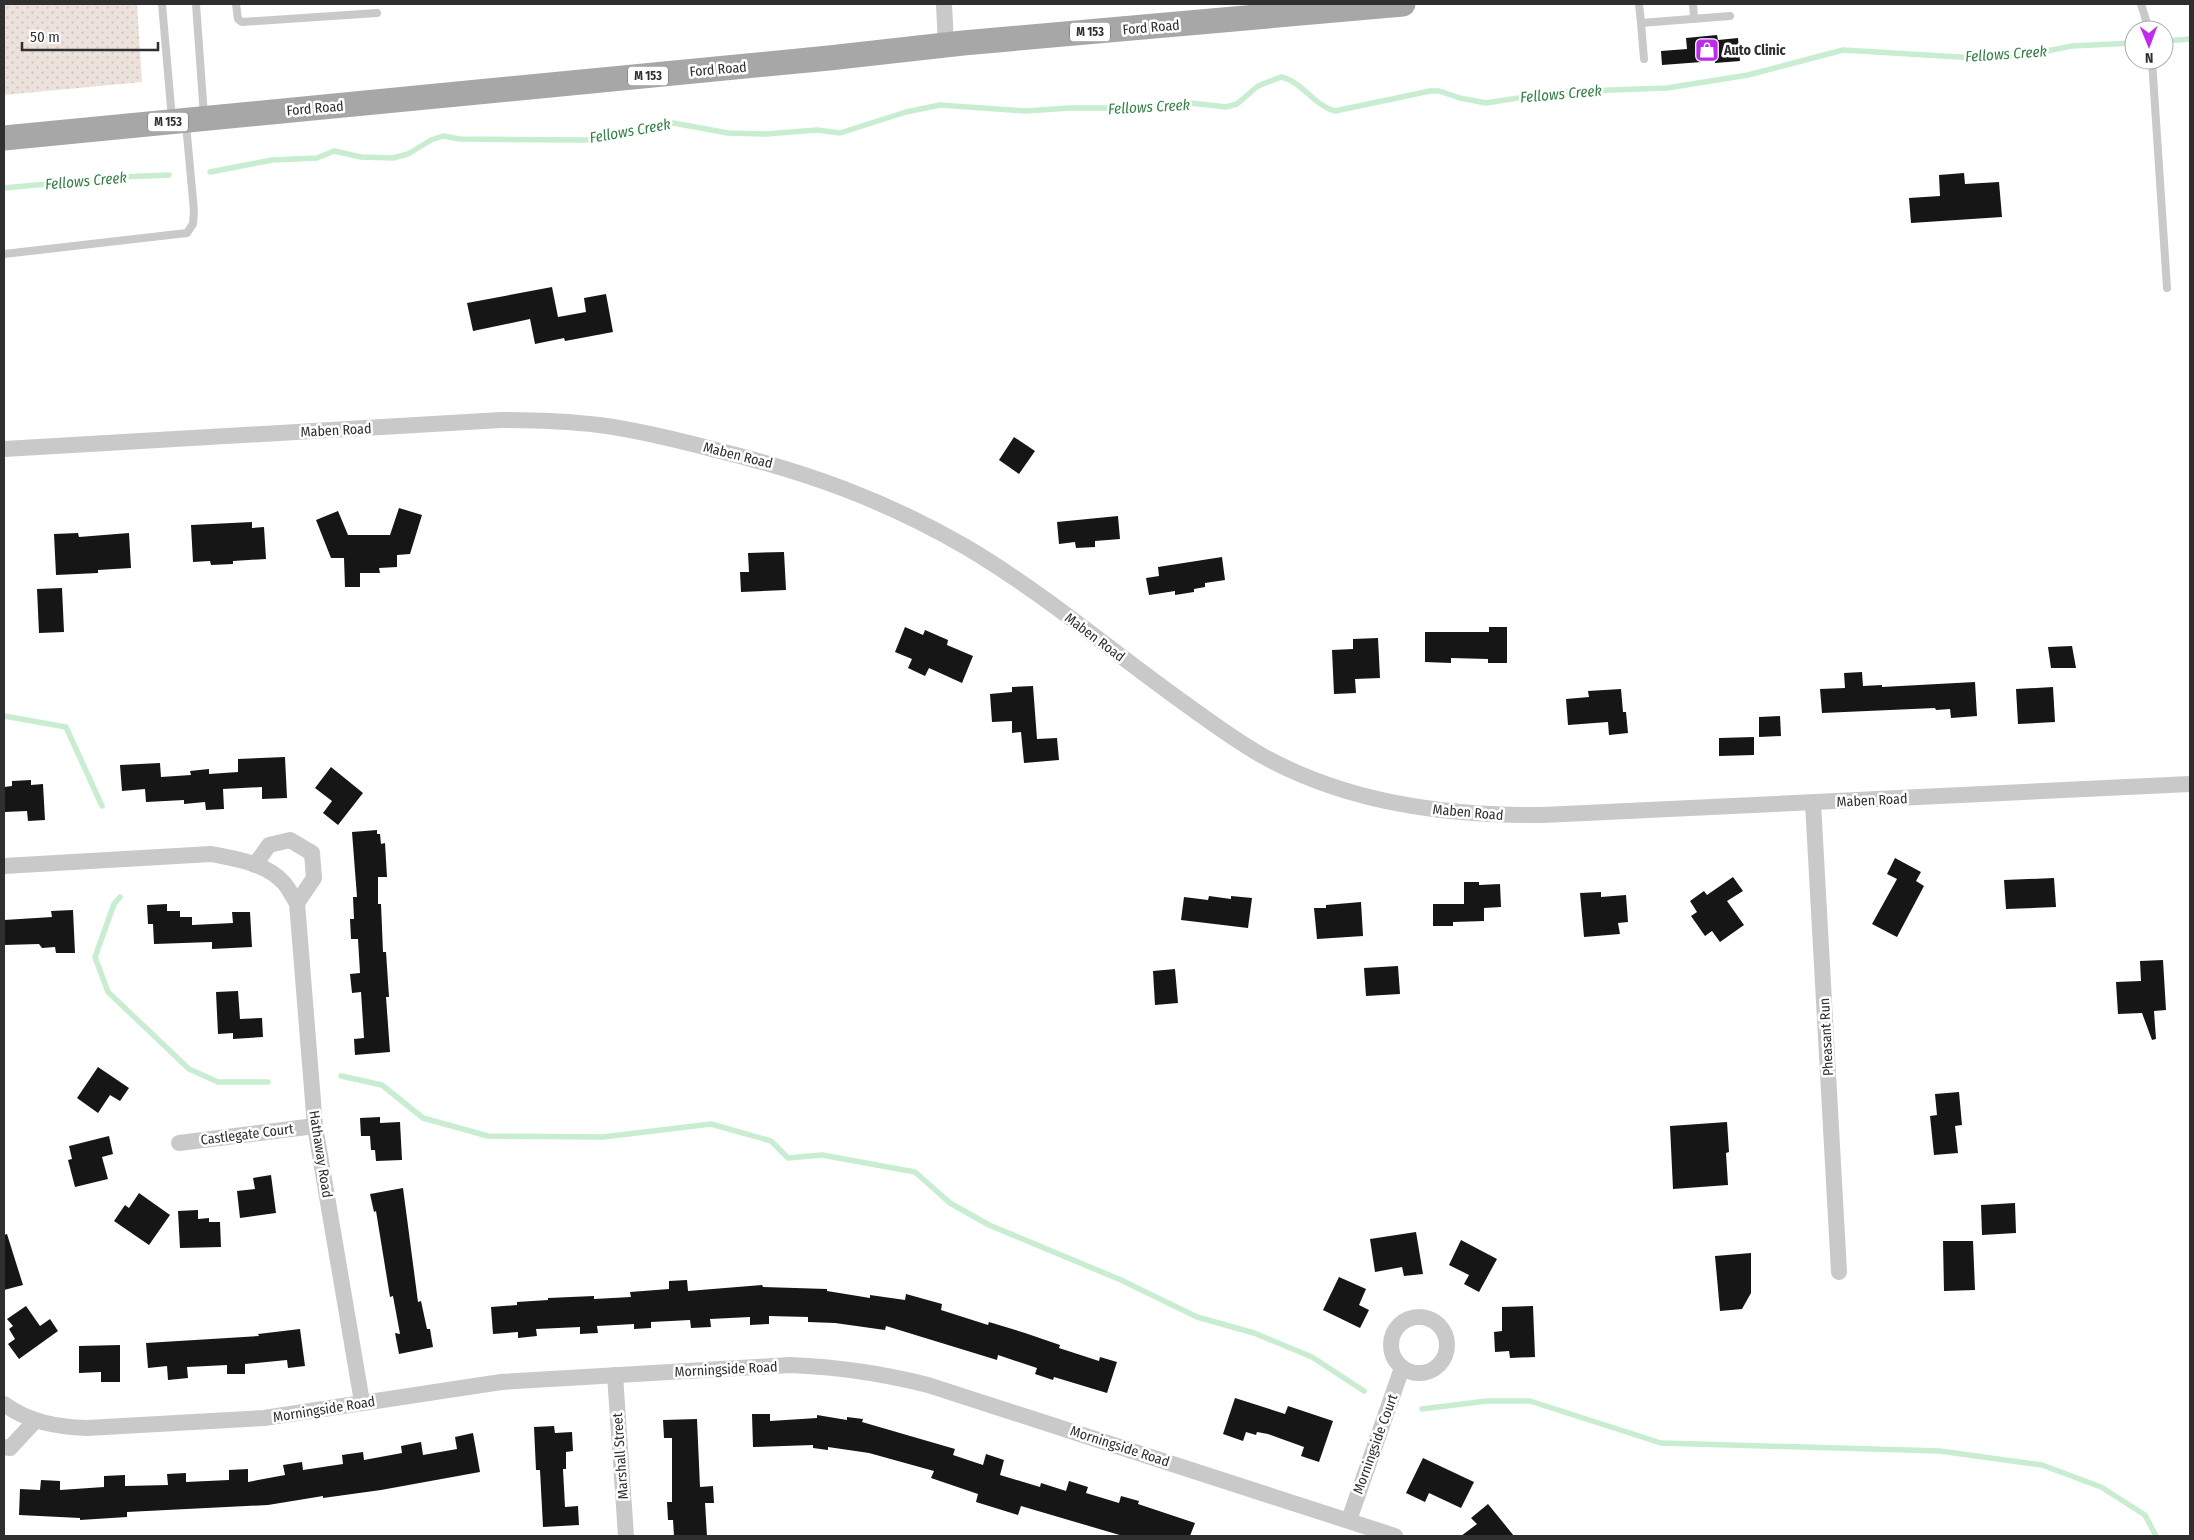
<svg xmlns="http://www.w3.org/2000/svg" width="2194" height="1540" font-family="'Fira Sans Condensed',sans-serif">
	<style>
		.grass { fill: url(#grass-dots) }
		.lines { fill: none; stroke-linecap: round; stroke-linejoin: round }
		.stream { stroke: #c8edd0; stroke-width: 5.5 }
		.building { fill: #161616 }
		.lane { stroke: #c9c9c9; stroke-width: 8 }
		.street { stroke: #c9c9c9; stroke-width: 16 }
		.primary { stroke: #a7a7a7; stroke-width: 25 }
		.labels { text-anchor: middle; stroke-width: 5; stroke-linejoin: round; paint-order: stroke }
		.shield { fill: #fff; stroke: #6d6d6d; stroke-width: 1 }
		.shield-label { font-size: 12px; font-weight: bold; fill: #2f2f2f }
		.street-label { font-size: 14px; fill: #2f2f2f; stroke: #fff }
		.poi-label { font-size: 14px; font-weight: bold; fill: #2f2f2f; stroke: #fff; text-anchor: start }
		.water-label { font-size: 15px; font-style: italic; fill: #338044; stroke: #fff }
	</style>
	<defs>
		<pattern id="grass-dots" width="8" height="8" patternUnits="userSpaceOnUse" patternTransform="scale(1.25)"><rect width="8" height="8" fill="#ede1dc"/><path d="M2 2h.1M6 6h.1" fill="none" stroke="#ccc1bd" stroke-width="1.8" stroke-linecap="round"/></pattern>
	</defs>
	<rect width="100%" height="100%" fill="#fff"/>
	<!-- grass -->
	<polygon class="grass" points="4,4 137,4 142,82 4,95"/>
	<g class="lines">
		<!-- stream -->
		<g class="stream">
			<polyline points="2164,41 2190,39"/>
			<path d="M210,172L272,160L317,158L334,151L361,157L393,158L408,154L431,140L443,136L460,139L585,140L653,130L673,123L728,133L766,134L817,130L840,133L906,112L940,105L1026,111L1070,108H1135L1190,103L1226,107L1237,104L1258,86L1281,77C1302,81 1314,106 1335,111L1430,91H1439L1460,98L1486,103L1557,92L1667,88L1748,75L1843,50L1976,58L2026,55L2072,46L2134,43"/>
			<polyline points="4,188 121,177 169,175"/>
			<polyline points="4,716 66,727 102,806"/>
			<polyline points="120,897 114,904 95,957 108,992 189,1069 218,1082 268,1082"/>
			<polyline points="341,1076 382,1085 423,1118 488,1136 603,1137 711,1124 771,1141 788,1158 822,1155 915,1172 950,1203 989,1225 1121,1280 1197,1317 1254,1333 1312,1357 1364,1391"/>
			<polyline points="1422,1409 1487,1401 1530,1401 1661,1443 1940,1451 2042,1465 2101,1487 2145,1515 2156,1536"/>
		</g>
	</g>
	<!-- building -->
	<g class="building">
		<polygon points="1717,35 1718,40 1738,38 1740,61 1715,63 1715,61 1662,65 1661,51 1687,49 1686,38"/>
		<polygon points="1964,173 1965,184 1999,182 2002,217 1911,223 1909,198 1940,196 1939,175"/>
		<polygon points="552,287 558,317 586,312 584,298 606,294 613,332 565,341 564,338 535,344 530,319 473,331 467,303"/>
		<polygon points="1014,437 1035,451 1019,474 999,460"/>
		<polygon points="399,508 422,515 410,554 397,555 397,567 379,568 380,573 360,573 360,587 345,587 344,558 331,558 316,520 338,511 348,535 390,535"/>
		<polygon points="1118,516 1120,539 1095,541 1095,547 1076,548 1075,542 1059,544 1057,522"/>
		<polygon points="252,522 252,528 264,527 266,559 233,561 233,564 211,565 210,561 193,562 191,525"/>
		<polygon points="78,533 79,537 129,533 131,568 98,570 98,573 56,575 54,534"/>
		<polygon points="784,552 786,590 741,592 740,572 749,572 748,553"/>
		<polygon points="1222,557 1225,580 1205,583 1205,587 1194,589 1194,592 1175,595 1175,591 1149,595 1146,578 1159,576 1158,567"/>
		<polygon points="62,588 64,632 39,633 37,589"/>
		<polygon points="905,627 923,635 925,630 948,640 947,645 973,656 962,683 929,668 925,676 908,668 912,659 895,652"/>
		<polygon points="1489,627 1507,627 1507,663 1488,663 1488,659 1451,658 1451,663 1425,662 1425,632 1489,632"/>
		<polygon points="1378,638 1380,678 1355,679 1356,693 1334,694 1332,650 1353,649 1353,639"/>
		<polygon points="2072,646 2076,668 2051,668 2048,647"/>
		<polygon points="1862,672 1863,686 1882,685 1882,687 1975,682 1977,716 1951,718 1950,709 1936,710 1935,708 1822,713 1820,689 1845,688 1844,673"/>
		<polygon points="1033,686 1037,739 1057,738 1059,760 1024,763 1021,732 1012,733 1012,721 992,722 990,694 1012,692 1012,687"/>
		<polygon points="2053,687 2055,722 2018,724 2016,689"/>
		<polygon points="1621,689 1623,712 1626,712 1628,733 1609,735 1608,722 1568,725 1566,699 1589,697 1588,691"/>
		<polygon points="1780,716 1781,736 1759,737 1759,717"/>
		<polygon points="1754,737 1754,755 1719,756 1719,738"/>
		<polygon points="285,757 287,798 262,799 262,787 223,789 224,809 206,810 205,802 184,804 184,800 146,802 145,789 122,791 120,765 160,763 161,777 191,775 190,771 209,769 209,774 238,772 238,759"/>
		<polygon points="331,767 363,793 338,825 323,813 332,801 315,788"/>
		<polygon points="31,780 31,785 43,784 45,820 28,821 27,811 5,812 4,787 12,786 12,781"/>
		<polygon points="377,830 377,834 380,834 381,844 385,843 387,877 378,877 378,904 381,904 383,952 386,952 389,997 386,997 390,1052 355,1055 354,1039 364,1038 361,992 352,993 350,974 360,973 358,939 351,939 350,919 354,919 353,897 357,897 352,832"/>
		<polygon points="1895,858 1921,872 1916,881 1924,886 1897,937 1872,924 1897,879 1887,874"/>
		<polygon points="1733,877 1743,891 1727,901 1744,925 1720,942 1712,931 1705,936 1691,916 1697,912 1690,901 1704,891 1707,895"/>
		<polygon points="2054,878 2056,907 2006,909 2004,880"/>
		<polygon points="1464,882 1479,882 1479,885 1500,884 1501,907 1484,908 1484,921 1453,922 1453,926 1433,926 1433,904 1464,904"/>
		<polygon points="1601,892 1601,897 1626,895 1628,922 1618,923 1620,934 1584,937 1580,893"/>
		<polygon points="1209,896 1231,899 1231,896 1252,898 1248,928 1181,920 1184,897 1208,900"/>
		<polygon points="1361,902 1363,936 1317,939 1314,908 1326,908 1326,905"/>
		<polygon points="167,904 167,911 180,911 180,917 192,917 192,925 233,923 232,912 250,912 252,947 212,949 212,942 154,944 153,924 148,924 147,905"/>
		<polygon points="73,910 75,953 56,953 55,947 42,948 39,944 4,945 4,920 52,917 51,911"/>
		<polygon points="2163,960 2166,1010 2154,1011 2156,1039 2152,1040 2142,1013 2118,1014 2116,982 2141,981 2140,961"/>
		<polygon points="1398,966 1400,994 1366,996 1364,968"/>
		<polygon points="1175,969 1178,1003 1155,1005 1153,971"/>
		<polygon points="238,991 240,1019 262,1018 263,1037 233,1039 233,1033 218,1034 216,992"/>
		<polygon points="98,1067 129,1088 120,1101 110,1095 98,1113 77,1098"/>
		<polygon points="1959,1092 1962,1125 1955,1126 1958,1153 1934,1155 1930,1116 1937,1115 1935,1094"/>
		<polygon points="380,1117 380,1123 400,1122 402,1160 376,1161 375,1150 371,1150 370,1136 361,1136 360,1118"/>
		<polygon points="1727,1122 1729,1152 1726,1153 1728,1185 1673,1189 1670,1126"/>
		<polygon points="109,1136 113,1154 102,1157 108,1179 75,1187 68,1160 72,1159 69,1146"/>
		<polygon points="271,1175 276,1213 240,1218 237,1191 255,1189 253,1178"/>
		<polygon points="403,1188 418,1302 421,1301 427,1329 430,1329 433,1347 399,1354 395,1333 400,1334 393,1296 390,1297 376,1211 374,1212 370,1194"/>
		<polygon points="139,1193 170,1215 149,1245 114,1221 125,1205 129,1208"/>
		<polygon points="2015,1203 2016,1233 1982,1235 1981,1205"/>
		<polygon points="198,1210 198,1219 209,1218 209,1222 220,1222 221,1247 180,1248 178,1211"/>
		<polygon points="1416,1232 1423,1274 1404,1276 1402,1267 1375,1272 1370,1239"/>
		<polygon points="7,1234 23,1285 4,1290 4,1235"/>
		<polygon points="1461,1240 1497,1259 1479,1292 1464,1284 1469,1275 1449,1265"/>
		<polygon points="1943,1241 1973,1241 1975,1290 1944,1291"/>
		<polygon points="1751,1253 1751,1293 1742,1309 1720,1311 1715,1256"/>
		<polygon points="1339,1277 1366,1289 1359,1305 1369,1310 1360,1328 1323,1310"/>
		<polygon points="687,1280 688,1291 762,1285 763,1287 827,1289 827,1291 870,1298 870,1295 905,1300 906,1294 942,1304 941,1310 988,1325 989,1322 1025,1333 1060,1345 1059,1348 1099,1361 1100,1357 1117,1362 1107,1393 1054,1377 1053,1380 1035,1374 1037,1368 998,1355 997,1360 886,1326 885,1330 835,1323 808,1322 808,1317 769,1316 769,1324 750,1325 750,1317 710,1319 711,1327 691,1328 690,1320 651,1322 651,1328 634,1329 634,1324 597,1326 598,1333 580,1334 580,1327 536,1329 537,1336 518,1338 518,1332 493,1334 491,1307 517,1305 517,1302 548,1300 548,1298 594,1296 594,1299 631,1297 630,1292 669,1289 669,1281"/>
		<polygon points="26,1306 40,1326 50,1319 58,1331 19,1359 8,1344 15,1339 9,1329 13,1326 7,1319"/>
		<polygon points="1533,1306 1535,1357 1510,1358 1509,1351 1495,1352 1494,1332 1502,1331 1502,1307"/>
		<polygon points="300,1329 305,1366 288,1368 287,1360 245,1364 245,1374 227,1374 227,1365 187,1367 188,1378 168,1380 167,1366 148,1368 146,1343 259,1336 258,1334"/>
		<polygon points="120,1345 120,1382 101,1382 101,1372 79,1373 79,1346"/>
		<polygon points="1235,1398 1285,1414 1288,1406 1333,1421 1319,1462 1301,1456 1304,1447 1268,1434 1257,1432 1256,1435 1246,1432 1243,1441 1223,1434"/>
		<polygon points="752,1414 770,1414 770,1421 817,1418 817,1415 847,1420 847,1417 863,1419 862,1422 955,1449 953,1455 983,1465 986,1454 1004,1460 1000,1475 1040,1487 1041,1483 1066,1491 1069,1481 1088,1487 1086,1493 1119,1503 1121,1496 1139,1501 1138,1504 1195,1523 1190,1536 1123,1536 1021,1506 1018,1515 976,1502 978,1494 931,1478 934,1471 869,1453 828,1447 828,1450 813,1448 813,1445 753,1447"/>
		<polygon points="697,1419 700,1487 713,1486 714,1503 705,1503 707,1536 674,1536 673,1520 668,1520 667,1502 672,1502 672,1438 664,1438 663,1420"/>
		<polygon points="554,1426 555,1433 572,1432 573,1451 566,1452 566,1469 563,1469 565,1507 578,1506 579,1525 543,1527 540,1470 536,1470 534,1427"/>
		<polygon points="473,1433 480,1472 381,1490 323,1498 323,1496 268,1505 127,1512 127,1517 80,1520 80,1518 19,1515 20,1489 40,1490 41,1480 60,1481 60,1490 104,1487 104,1476 125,1475 125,1486 168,1485 167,1474 186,1473 186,1482 229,1480 229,1470 248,1469 248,1482 285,1475 283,1465 302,1462 303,1470 343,1464 342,1455 363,1452 364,1460 402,1453 401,1446 421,1442 423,1455 457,1449 455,1437"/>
		<polygon points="1423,1458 1474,1482 1461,1508 1429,1493 1425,1502 1406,1493"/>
		<polygon points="1488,1504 1514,1536 1461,1536 1477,1524 1471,1518"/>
	</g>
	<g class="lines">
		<!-- lane -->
		<g class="lane">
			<polyline points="162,4 172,119"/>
			<polyline points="196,4 204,116"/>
			<polyline points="236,4 238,19 242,22 377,13"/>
			<polyline points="1639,4 1641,23"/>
			<polyline points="1693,4 1694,19"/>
			<polyline points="2141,4 2149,30"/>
			<polyline points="1644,59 1641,23 1730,16"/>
			<polyline points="2152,60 2167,288"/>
			<polyline points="4,254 187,233 193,224 194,211 186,124"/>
		</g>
		<!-- street -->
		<g class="street">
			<polyline points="944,4 946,45"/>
			<path d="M4,449L501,420C534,420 566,421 599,425C638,430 678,440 716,450C807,472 885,500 966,547C1042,592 1109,649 1180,700C1206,719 1233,739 1261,755C1347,803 1446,816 1543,815L2190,784"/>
			<polyline points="1813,803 1839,1272"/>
			<polyline points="255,865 269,845 290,840 312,853 314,878 297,903"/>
			<path d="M4,866L211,854C236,859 266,863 284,883C289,889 293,897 297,903L315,1126L362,1402"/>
			<polyline points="179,1143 315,1126"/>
			<circle cx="1419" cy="1345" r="28"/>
			<polyline points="615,1375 626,1536"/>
			<path d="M4,1404C28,1422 57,1427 87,1428L264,1418L501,1382L790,1365C839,1367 881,1373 928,1385L1395,1536"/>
			<polyline points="4,1447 10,1448 35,1421"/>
			<polyline points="1349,1520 1402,1368"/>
		</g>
		<!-- primary -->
		<polyline class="primary" points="4,138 829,58 963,43 1403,4"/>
	</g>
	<!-- icons -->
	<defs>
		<g id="shop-square" transform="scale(1.25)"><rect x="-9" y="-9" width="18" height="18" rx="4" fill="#bd2bec" stroke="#fff"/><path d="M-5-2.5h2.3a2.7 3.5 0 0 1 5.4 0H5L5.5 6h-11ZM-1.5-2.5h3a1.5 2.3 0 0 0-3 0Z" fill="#fff"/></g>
	</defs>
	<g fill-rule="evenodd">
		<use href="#shop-square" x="1707" y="50"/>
	</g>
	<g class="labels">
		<!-- shield labels -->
		<g class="shield">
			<rect x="1070" y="22.5" width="40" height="19" rx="4"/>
			<rect x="628" y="66.5" width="40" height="19" rx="4"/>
			<rect x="148" y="112.5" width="40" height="19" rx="4"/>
		</g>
		<g class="shield-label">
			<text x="1090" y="36">M 153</text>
			<text x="648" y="80">M 153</text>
			<text x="168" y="126">M 153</text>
		</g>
		<!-- street labels -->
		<g class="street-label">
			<text transform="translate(1151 27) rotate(-5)" y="5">Ford Road</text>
			<text transform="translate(718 69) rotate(-5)" y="5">Ford Road</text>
			<text transform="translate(315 108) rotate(-5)" y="5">Ford Road</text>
			<text transform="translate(336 430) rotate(-3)" y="5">Maben Road</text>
			<text transform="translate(738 455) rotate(14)" y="5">Maben Road</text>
			<text transform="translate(1095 637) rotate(37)" y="5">Maben Road</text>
			<text transform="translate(1872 800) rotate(-3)" y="5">Maben Road</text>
			<text transform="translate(1468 812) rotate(5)" y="5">Maben Road</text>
			<text transform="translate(1826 1037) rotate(-93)" y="5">Pheasant Run</text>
			<text transform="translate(247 1134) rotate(-7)" y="5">Castlegate Court</text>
			<text transform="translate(321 1154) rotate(81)" y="5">Hathaway Road</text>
			<text transform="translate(726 1369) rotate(-3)" y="5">Morningside Road</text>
			<text transform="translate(324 1409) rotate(-9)" y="5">Morningside Road</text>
			<text transform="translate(1375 1444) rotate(-70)" y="5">Morningside Court</text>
			<text transform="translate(1120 1446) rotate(18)" y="5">Morningside Road</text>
			<text transform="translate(620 1456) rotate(-94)" y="5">Marshall Street</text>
		</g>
		<!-- poi labels -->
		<g class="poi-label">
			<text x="1724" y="55">Auto Clinic</text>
		</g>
		<!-- water labels -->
		<g class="water-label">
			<text transform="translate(2006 54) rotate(-4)" y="5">Fellows Creek</text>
			<text transform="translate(1561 94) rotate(-5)" y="5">Fellows Creek</text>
			<text transform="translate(1149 107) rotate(-3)" y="5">Fellows Creek</text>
			<text transform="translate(630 131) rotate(-10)" y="5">Fellows Creek</text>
			<text transform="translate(86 181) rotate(-5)" y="5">Fellows Creek</text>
		</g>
	</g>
	<!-- border -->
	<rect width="2194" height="1540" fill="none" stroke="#2f2f2f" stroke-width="10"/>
	<!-- north arrow -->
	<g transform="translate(2149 45) rotate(179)"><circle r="24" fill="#ffffff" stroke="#acacac"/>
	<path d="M0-4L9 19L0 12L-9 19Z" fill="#bd2bec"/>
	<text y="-8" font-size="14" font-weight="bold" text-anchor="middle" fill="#2f2f2f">N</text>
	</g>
	<!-- scale -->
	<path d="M22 42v8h136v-8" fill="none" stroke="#2f2f2f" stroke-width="2.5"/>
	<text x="30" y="42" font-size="15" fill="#2f2f2f" stroke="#ffffff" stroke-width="4" paint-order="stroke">50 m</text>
</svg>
